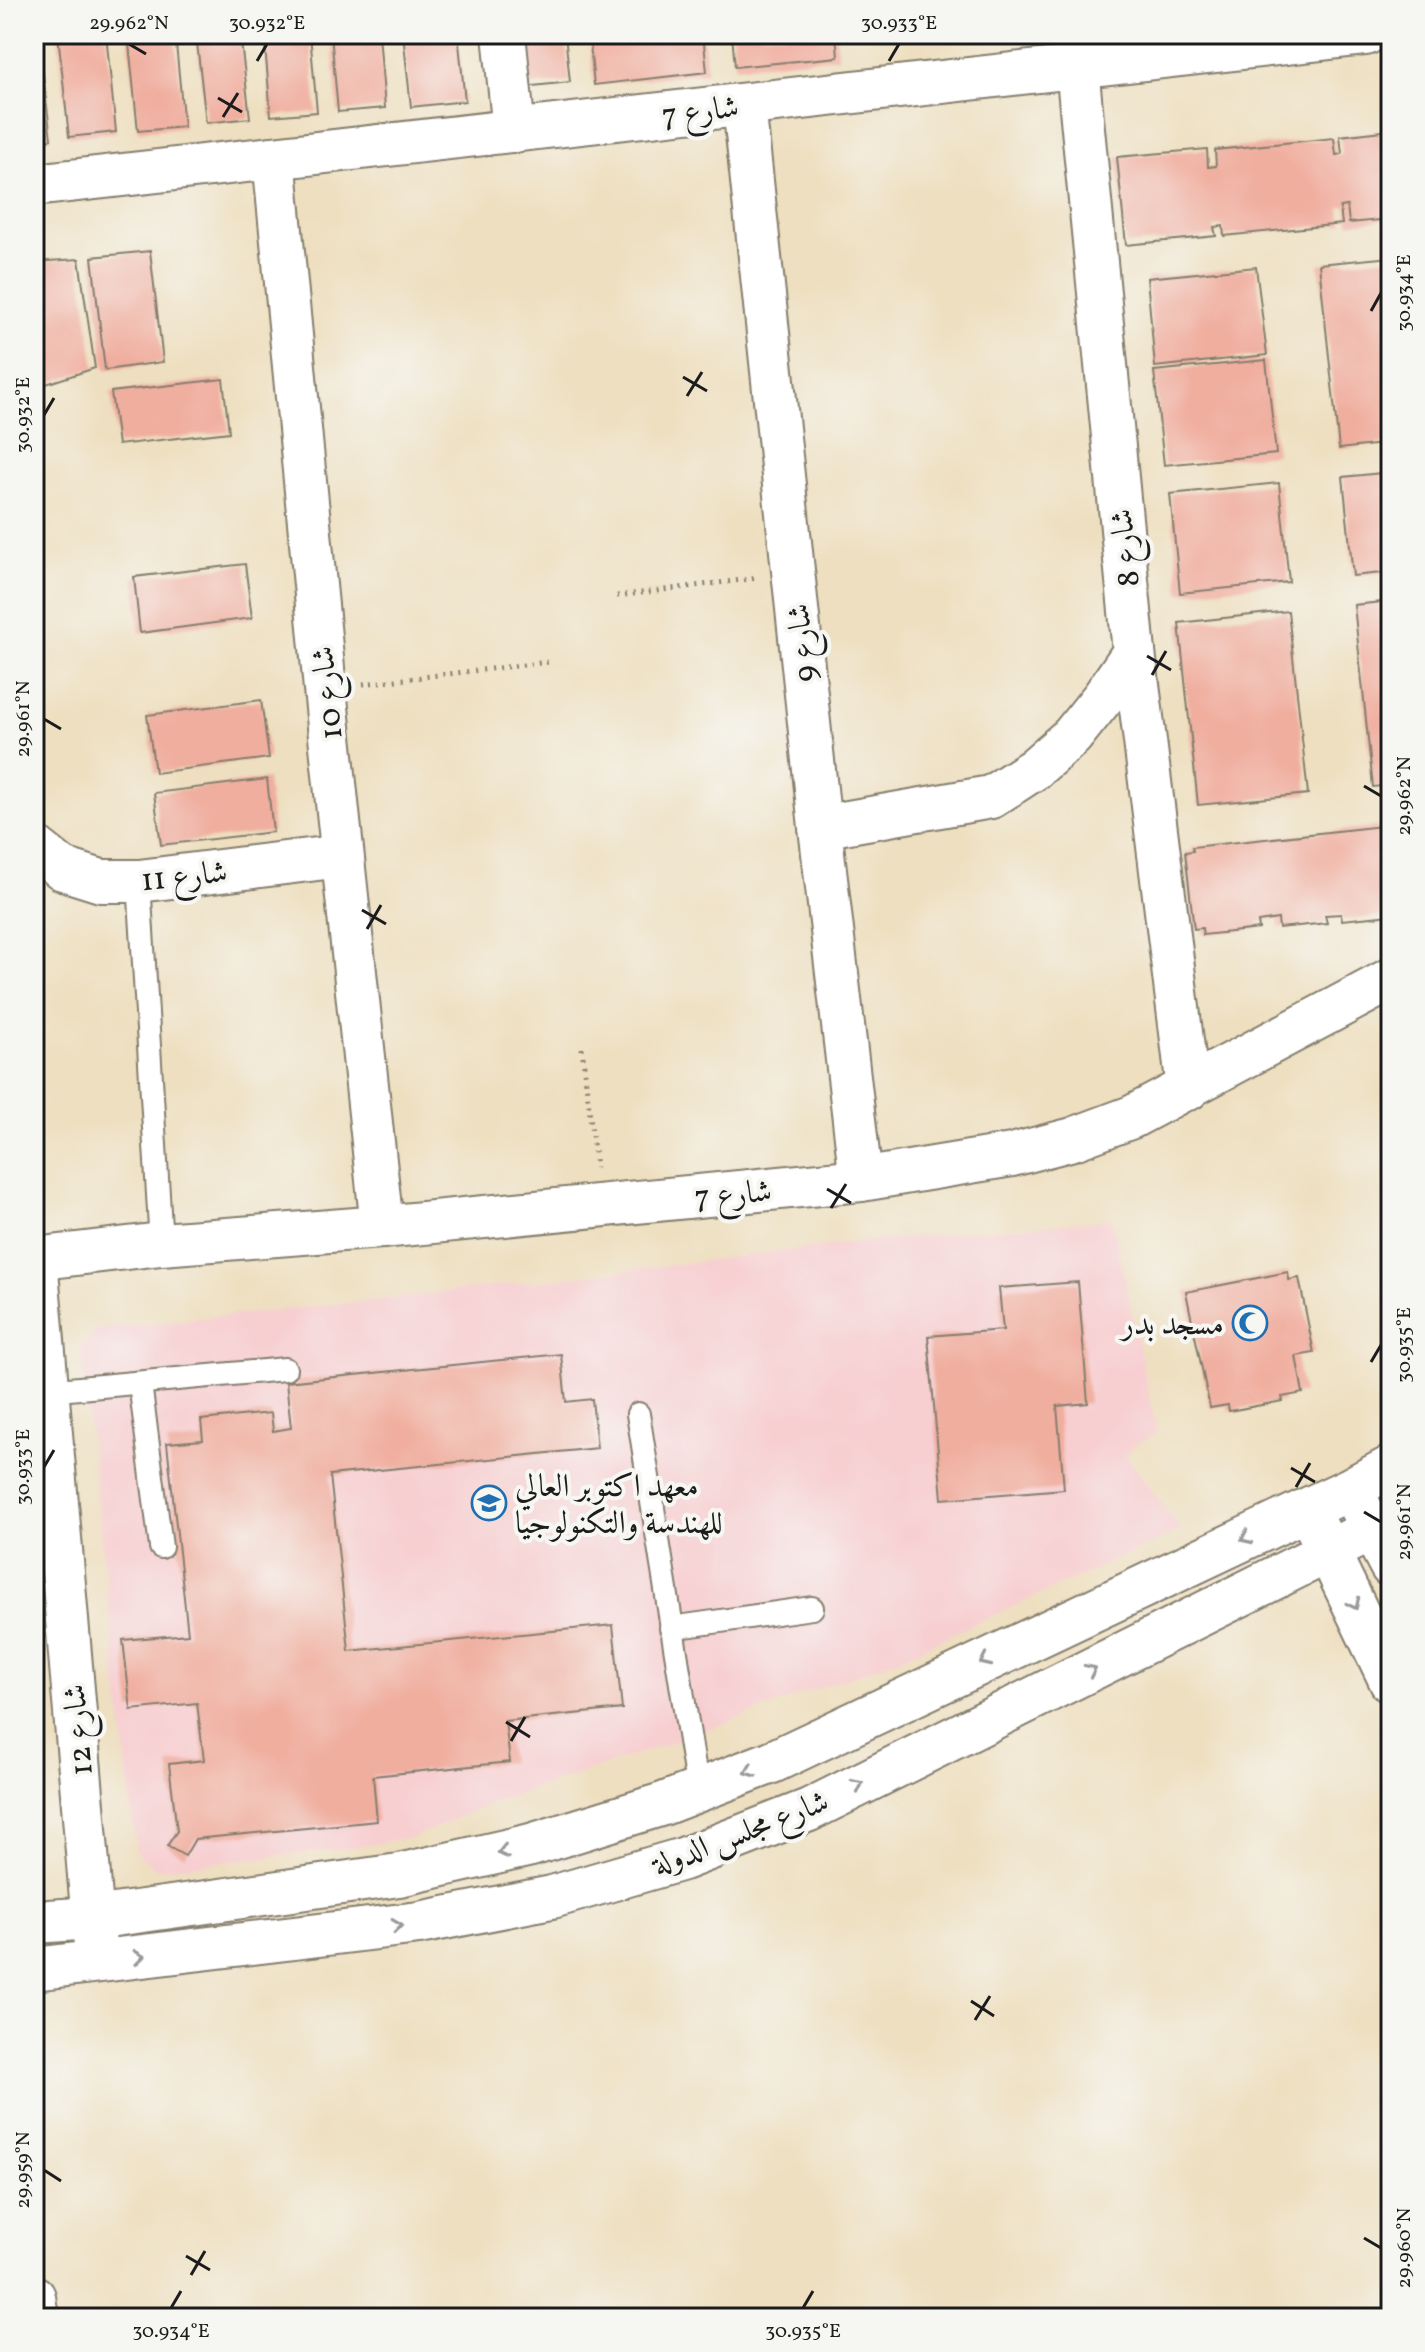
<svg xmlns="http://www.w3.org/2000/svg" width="1425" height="2352" font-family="Vollkorn,Amiri,serif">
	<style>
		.built { fill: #f7cfd1 }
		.building { fill: #f0ae9f }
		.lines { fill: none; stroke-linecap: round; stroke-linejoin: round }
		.lane-casing { stroke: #857e6e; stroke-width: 26 }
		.street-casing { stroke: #857e6e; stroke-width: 46 }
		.path { stroke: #857e6e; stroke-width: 5; stroke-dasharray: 2 6; stroke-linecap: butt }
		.lane { stroke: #fff; stroke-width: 22 }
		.street { stroke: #fff; stroke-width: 42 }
		.oneway { stroke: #999 }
		.ticks { fill: none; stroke: #1c1c1c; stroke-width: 3 }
		.labels { text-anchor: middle; stroke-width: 8; stroke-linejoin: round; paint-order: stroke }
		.street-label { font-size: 32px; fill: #1c1c1c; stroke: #f6f6f2 }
		.poi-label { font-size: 32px; fill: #1c1c1c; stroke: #f6f6f2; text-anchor: end }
		.neatline { fill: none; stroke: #1c1c1c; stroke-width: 3 }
		.ticks-label { font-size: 20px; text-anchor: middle; fill: #1c1c1c }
	</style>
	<rect width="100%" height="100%" fill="#f6f6f2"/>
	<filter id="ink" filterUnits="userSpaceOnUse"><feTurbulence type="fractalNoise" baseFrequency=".0125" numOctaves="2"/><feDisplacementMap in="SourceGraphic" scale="16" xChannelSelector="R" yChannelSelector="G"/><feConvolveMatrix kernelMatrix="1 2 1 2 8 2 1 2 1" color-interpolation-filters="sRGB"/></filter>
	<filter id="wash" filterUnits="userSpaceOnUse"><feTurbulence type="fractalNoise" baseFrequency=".006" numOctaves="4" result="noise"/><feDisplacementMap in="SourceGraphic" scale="32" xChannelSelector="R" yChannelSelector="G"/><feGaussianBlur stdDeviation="1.8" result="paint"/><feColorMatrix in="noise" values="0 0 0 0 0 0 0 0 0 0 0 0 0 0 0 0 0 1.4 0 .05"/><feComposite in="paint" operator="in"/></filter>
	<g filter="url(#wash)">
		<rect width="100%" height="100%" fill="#eedfc0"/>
		<!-- built -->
		<polygon class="built" points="1112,1219 1157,1433 1136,1444 1125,1454 1181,1530 900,1658 674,1742 495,1802 411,1838 349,1848 156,1869 136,1852 80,1348 98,1329 422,1295 849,1243"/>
		<g id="blocks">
			<!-- building -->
			<g class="building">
				<polygon points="34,34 38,34 51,139 34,141"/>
				<polygon points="58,34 106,34 116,132 69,137"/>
				<polygon points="128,34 175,34 184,127 138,131"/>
				<polygon points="196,34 240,34 250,118 206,123"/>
				<polygon points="264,34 310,34 317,112 271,116"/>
				<polygon points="331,34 379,34 385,108 338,112"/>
				<polygon points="403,34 458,34 465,101 411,107"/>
				<polygon points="509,34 565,34 570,82 514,88"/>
				<polygon points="589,34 703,34 707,72 594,85"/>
				<polygon points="732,34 836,34 838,57 735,67"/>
				<polygon points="1391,130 1391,219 1349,223 1347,206 1340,207 1342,224 1224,236 1223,226 1214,227 1216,236 1126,245 1117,157 1207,149 1208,167 1216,166 1215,150 1334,138 1336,155 1342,154 1340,136"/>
				<polygon points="150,251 163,362 105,370 92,257"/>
				<polygon points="1391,257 1391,443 1339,449 1319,264"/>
				<polygon points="79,259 95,368 40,386 34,341 34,262"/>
				<polygon points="1256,267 1267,355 1155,367 1147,278"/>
				<polygon points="1266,360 1276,454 1164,465 1154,371"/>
				<polygon points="223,379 229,432 118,445 111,392"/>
				<polygon points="1391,472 1391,572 1353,576 1343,477"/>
				<polygon points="1279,483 1289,582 1180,593 1170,494"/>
				<polygon points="245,564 252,618 140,633 134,577"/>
				<polygon points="1391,601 1391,785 1373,787 1354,605"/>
				<polygon points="1288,611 1308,794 1198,805 1179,623"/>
				<polygon points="261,700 269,758 155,773 147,715"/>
				<polygon points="267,779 273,832 161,845 154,793"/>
				<polygon points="1391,825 1391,915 1342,920 1341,914 1325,915 1327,923 1279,928 1278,919 1258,922 1259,929 1203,935 1202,928 1194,929 1185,852 1193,851 1192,847"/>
				<polygon points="1288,1272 1289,1280 1299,1278 1314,1353 1296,1356 1303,1393 1282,1397 1283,1401 1229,1411 1228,1405 1210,1408 1186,1292"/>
				<polygon points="1078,1282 1088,1403 1057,1406 1064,1489 942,1499 928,1336 1003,1330 999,1288"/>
				<polygon points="561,1354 566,1402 592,1399 597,1448 330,1475 349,1651 613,1625 622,1709 505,1721 510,1762 373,1776 377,1821 195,1839 185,1856 167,1846 177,1831 169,1764 204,1760 197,1703 131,1710 123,1640 188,1634 167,1443 203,1440 201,1420 271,1413 273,1431 291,1428 286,1382"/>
			</g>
		</g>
	</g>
	<g filter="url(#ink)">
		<use href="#blocks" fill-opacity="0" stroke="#857e6e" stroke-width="2"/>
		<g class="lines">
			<!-- lane casing -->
			<g class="lane-casing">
				<g id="lane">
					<polyline points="139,881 161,1244"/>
					<polyline points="140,1383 161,1547"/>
					<polyline points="47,1391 285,1369"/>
					<polyline points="638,1414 698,1791"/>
					<polyline points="671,1628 812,1608"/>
				</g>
			</g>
			<!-- street casing -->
			<g class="street-casing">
				<g id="street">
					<polyline points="504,34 514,131"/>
					<polyline points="744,105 820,827 861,1180"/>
					<polyline points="274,158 325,689 382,1227"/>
					<polyline points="34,185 1366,34"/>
					<polyline points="1134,652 1188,1089"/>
					<polyline points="820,827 991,797 1034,769 1072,736 1104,696 1134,652 1077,67"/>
					<polyline points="34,846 63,869 101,881 139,881 342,856"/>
					<polyline points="34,1259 161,1244 382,1227 861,1180 1012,1155 1073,1139 1132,1117 1391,979"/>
					<polyline points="36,1259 95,1945"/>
					<polyline points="1360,1507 1391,1566"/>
					<polyline points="1317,1528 1391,1682"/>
					<polyline points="34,1922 93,1918 399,1875 531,1845 663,1804 772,1762 1350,1489 1391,1467"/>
					<polyline points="34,1969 419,1923 552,1897 683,1859 809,1810 1391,1520"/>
					<polyline points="34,2297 37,2318"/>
				</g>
			</g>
			<!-- path -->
			<g class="path">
				<polyline points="617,596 757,578"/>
				<polyline points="363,684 549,662"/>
				<polyline points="582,1048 596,1168"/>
			</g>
			<!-- lane -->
			<use href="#lane" class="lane"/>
			<!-- street -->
			<use href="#street" class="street"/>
		</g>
		<!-- one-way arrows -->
		<defs><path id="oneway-chevron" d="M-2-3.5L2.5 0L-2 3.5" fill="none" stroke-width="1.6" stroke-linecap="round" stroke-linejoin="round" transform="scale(2)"/></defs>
		<g class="oneway">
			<use href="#oneway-chevron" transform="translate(1246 1538) rotate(155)"/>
			<use href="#oneway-chevron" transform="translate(1354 1604) rotate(65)"/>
			<use href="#oneway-chevron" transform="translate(985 1661) rotate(155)"/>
			<use href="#oneway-chevron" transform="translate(1091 1670) rotate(-26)"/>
			<use href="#oneway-chevron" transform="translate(750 1771) rotate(159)"/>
			<use href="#oneway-chevron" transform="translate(858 1785) rotate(-26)"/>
			<use href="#oneway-chevron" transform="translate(503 1852) rotate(167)"/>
			<use href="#oneway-chevron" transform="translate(397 1926) rotate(-7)"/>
			<use href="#oneway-chevron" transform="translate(139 1957) rotate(-7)"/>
		</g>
	</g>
	<!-- ticks -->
	<path class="ticks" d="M129,44L146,54M257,61L267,44M889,61L899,44M218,98L242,112M223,117L238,93M1371,311L1381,293M683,377L707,391M687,396L702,372M44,415L54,398M1147,656L1171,670M1152,675L1166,651M44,719L61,729M1364,786L1381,796M362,910L386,924M367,929L381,905M827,1189L851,1203M831,1208L846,1184M1371,1362L1381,1345M44,1467L54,1450M1291,1468L1315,1482M1296,1487L1310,1463M1364,1512L1381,1522M506,1722L530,1737M511,1741L525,1717M971,2001L994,2016M975,2020L990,1996M44,2170L61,2181M1364,2238L1381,2248M186,2256L210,2270M191,2275L205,2251M171,2308L181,2291M803,2308L813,2291"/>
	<!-- icons -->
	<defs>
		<g id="mosque-ring" transform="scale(1.8)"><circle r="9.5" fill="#f6f6f2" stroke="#1f6fb2" stroke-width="1.5"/><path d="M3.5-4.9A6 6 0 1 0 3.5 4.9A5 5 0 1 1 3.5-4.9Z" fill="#1f6fb2"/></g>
		<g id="university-ring" transform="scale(1.8)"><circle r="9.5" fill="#f6f6f2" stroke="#1f6fb2" stroke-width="1.5"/><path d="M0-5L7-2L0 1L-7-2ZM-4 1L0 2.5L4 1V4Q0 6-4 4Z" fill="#1f6fb2"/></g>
	</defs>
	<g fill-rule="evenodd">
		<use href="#mosque-ring" x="1250" y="1323"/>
		<use href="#university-ring" x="489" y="1503"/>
	</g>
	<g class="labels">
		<!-- street labels -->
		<g class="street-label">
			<text transform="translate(700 110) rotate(-7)" y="11">شارع 7</text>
			<text transform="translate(1124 548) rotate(-96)" y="11">شارع 8</text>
			<text transform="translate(801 643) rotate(-96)" y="11">شارع 9</text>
			<text transform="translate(326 693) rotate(-96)" y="11">شارع 10</text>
			<text transform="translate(184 875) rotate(-6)" y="11">شارع 11</text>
			<text transform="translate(733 1193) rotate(-5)" y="11">شارع 7</text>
			<text transform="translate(77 1730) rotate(-95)" y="11">شارع 12</text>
			<text transform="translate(740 1832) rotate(-21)" y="11">شارع مجلس الدولة</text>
		</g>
		<!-- poi labels -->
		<g class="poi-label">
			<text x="1224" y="1334">مسجد بدر</text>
			<text x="515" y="1496" text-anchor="start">معهد اكتوبر العالي<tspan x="515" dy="37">للهندسة والتكنولوجيا</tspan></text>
		</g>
	</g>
	<!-- margin -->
	<rect width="1425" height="2352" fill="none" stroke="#f6f6f2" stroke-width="88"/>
	<rect x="44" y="44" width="1337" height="2264" class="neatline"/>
	<g class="ticks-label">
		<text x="129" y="29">29.962°N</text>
		<text x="267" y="29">30.932°E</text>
		<text x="899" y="29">30.933°E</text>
		<text transform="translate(1403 293) rotate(-90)" y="7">30.934°E</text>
		<text transform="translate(22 415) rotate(-90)" y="7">30.932°E</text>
		<text transform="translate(22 719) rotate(-90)" y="7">29.961°N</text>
		<text transform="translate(1403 796) rotate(-90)" y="7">29.962°N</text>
		<text transform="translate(1403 1345) rotate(-90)" y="7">30.935°E</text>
		<text transform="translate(22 1467) rotate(-90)" y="7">30.933°E</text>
		<text transform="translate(1403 1522) rotate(-90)" y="7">29.961°N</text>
		<text transform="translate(22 2170) rotate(-90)" y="7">29.959°N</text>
		<text transform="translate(1403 2248) rotate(-90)" y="7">29.960°N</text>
		<text x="171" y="2337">30.934°E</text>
		<text x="803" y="2337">30.935°E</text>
	</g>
</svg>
